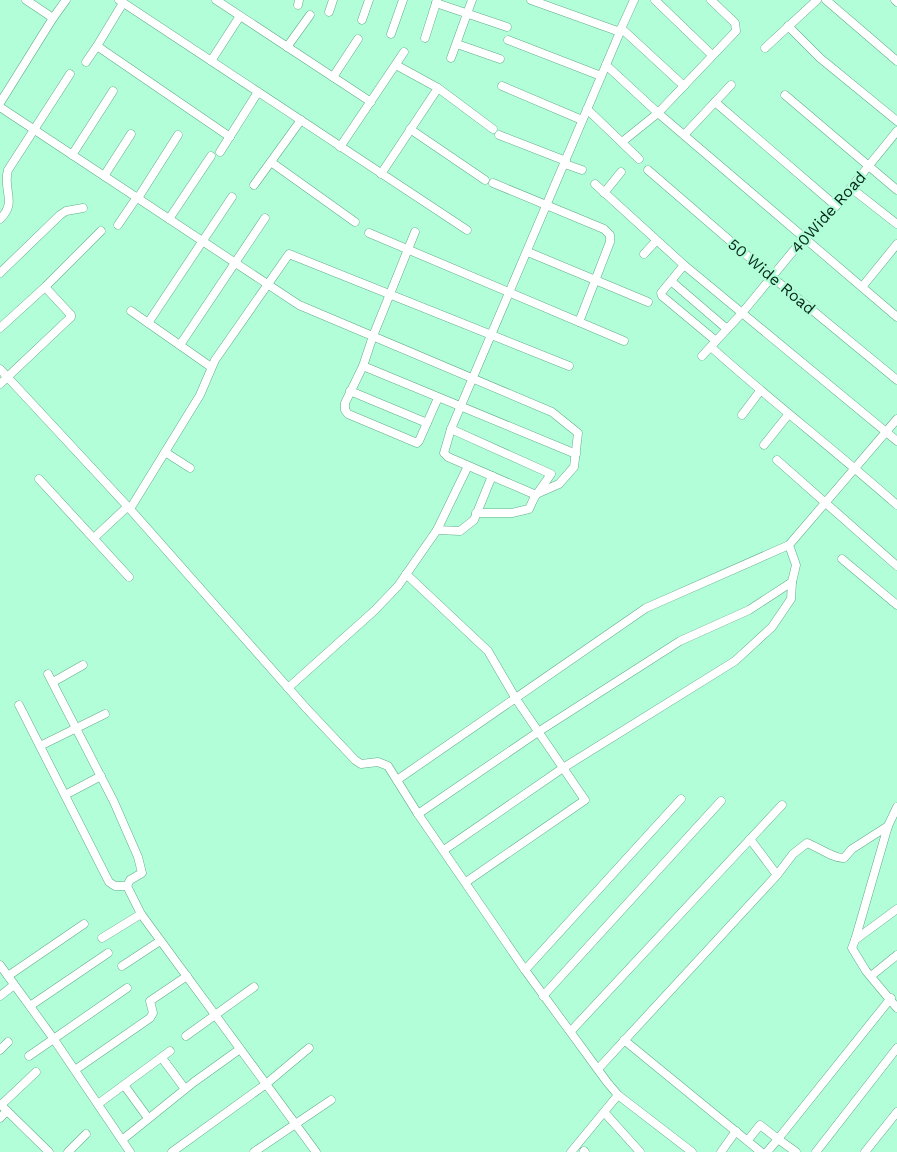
<svg xmlns="http://www.w3.org/2000/svg" width="897" height="1152" font-family="'Work Sans',sans-serif">
	<style>
		.lines { fill: none; stroke-linecap: round; stroke-linejoin: round }
		.street-casing { stroke: #62ad8a; stroke-width: 9 }
		.street { stroke: #fff; stroke-width: 8 }
		.labels { text-anchor: middle; stroke-width: 4.5; stroke-linejoin: round; paint-order: stroke }
		.street-label { font-size: 16px; fill: #062719; stroke: #b1fed8 }
	</style>
	<rect width="100%" height="100%" fill="#b1fed8"/>
	<g class="lines">
		<!-- street casing -->
		<g class="street-casing">
			<g id="street">
				<polyline points="26,0 53,18 66,0"/>
				<polyline points="119,0 467,230"/>
				<polyline points="216,0 371,102"/>
				<polyline points="531,0 620,32 451,429 444,453 448,457 536,495"/>
				<polyline points="655,0 712,55"/>
				<polyline points="826,0 897,61"/>
				<polyline points="895,0 897,2"/>
				<polyline points="123,3 97,46 230,137"/>
				<polyline points="436,3 507,27"/>
				<polyline points="298,5 299,0"/>
				<polyline points="329,12 333,0"/>
				<polyline points="362,20 369,0"/>
				<polyline points="788,26 820,58 897,121"/>
				<polyline points="621,28 684,86"/>
				<polyline points="620,31 634,0"/>
				<polyline points="391,34 403,0"/>
				<polyline points="425,38 437,0"/>
				<polyline points="508,40 601,76"/>
				<polyline points="457,44 500,59"/>
				<polyline points="287,47 310,15"/>
				<polyline points="765,48 817,0"/>
				<polyline points="451,58 472,0"/>
				<polyline points="211,61 240,16"/>
				<polyline points="86,62 97,46"/>
				<polyline points="396,65 438,88 493,129"/>
				<polyline points="606,65 658,113 897,317"/>
				<polyline points="333,77 358,39"/>
				<polyline points="502,86 582,120"/>
				<polyline points="785,95 897,190"/>
				<polyline points="715,102 836,206"/>
				<polyline points="0,103 53,18"/>
				<polyline points="0,107 299,305 552,412 578,433 574,467 559,484 536,494 529,509 512,513 476,513"/>
				<polyline points="587,109 639,159"/>
				<polyline points="410,129 485,180"/>
				<polyline points="499,135 566,161"/>
				<polyline points="684,135 731,85"/>
				<polyline points="622,142 658,113 736,31 735,23 711,0"/>
				<polyline points="340,147 404,52"/>
				<polyline points="220,152 258,92"/>
				<polyline points="72,155 113,91"/>
				<polyline points="271,162 355,222"/>
				<polyline points="565,164 582,170"/>
				<polyline points="648,170 772,277 897,380"/>
				<polyline points="381,174 438,88"/>
				<polyline points="104,176 131,134"/>
				<polyline points="493,183 604,229 610,235 610,242 579,322"/>
				<polyline points="595,184 684,265 897,441"/>
				<polyline points="254,185 301,120"/>
				<polyline points="851,188 897,224"/>
				<polyline points="604,193 621,172"/>
				<polyline points="138,198 178,135"/>
				<path d="M0,219C18,202 2,190 8,170L70,74"/>
				<polyline points="169,219 211,156"/>
				<polyline points="118,225 137,197"/>
				<polyline points="415,232 373,336 363,366 345,403 345,410 348,414 417,443 419,441 438,398"/>
				<polyline points="369,233 624,341"/>
				<polyline points="528,252 648,302"/>
				<polyline points="644,254 656,241"/>
				<polyline points="684,265 661,293 662,296 716,341"/>
				<polyline points="0,273 60,215 66,211 83,208"/>
				<polyline points="671,281 727,329"/>
				<polyline points="862,287 897,244"/>
				<polyline points="131,311 211,367"/>
				<polyline points="148,323 232,197"/>
				<polyline points="0,328 45,287 101,231"/>
				<polyline points="180,345 265,218"/>
				<path d="M711,347C771,401 836,451 897,505"/>
				<polyline points="702,356 742,313 804,238 836,206 897,131"/>
				<polyline points="363,366 576,454"/>
				<polyline points="0,369 130,509 306,708 355,760 361,764 378,762 388,766 418,814 525,970 607,1082 618,1095 692,1152"/>
				<polyline points="0,384 71,317 71,315 45,287"/>
				<polyline points="350,391 427,423"/>
				<polyline points="742,415 760,391"/>
				<polyline points="451,429 551,474 537,494"/>
				<polyline points="764,445 788,415"/>
				<polyline points="165,452 190,468"/>
				<polyline points="777,460 897,566"/>
				<polyline points="39,479 129,577"/>
				<polyline points="130,509 200,395 215,360 289,254 569,366"/>
				<polyline points="437,530 468,466"/>
				<polyline points="95,537 127,507"/>
				<polyline points="842,559 897,605"/>
				<polyline points="406,574 488,651 516,699 585,800 466,882"/>
				<polyline points="53,682 83,665"/>
				<polyline points="288,688 374,611 398,586 437,530 460,531 474,520 492,476"/>
				<polyline points="19,705 109,882 115,886 127,886 130,880 142,873 138,857 114,802 48,674"/>
				<polyline points="40,746 105,714"/>
				<polyline points="397,780 646,608 789,545"/>
				<polyline points="65,795 101,776"/>
				<polyline points="418,814 538,732 680,641 749,610 792,582 796,565 789,545 897,419"/>
				<polyline points="750,839 777,875"/>
				<polyline points="444,850 563,768 735,661 772,627 791,599 792,582"/>
				<polyline points="127,886 141,914 316,1152"/>
				<polyline points="897,909 855,940 852,948 866,971 897,1008"/>
				<polyline points="102,938 141,914"/>
				<polyline points="855,940 888,826 897,807"/>
				<polyline points="0,965 53,1038 130,1152"/>
				<polyline points="122,966 160,941"/>
				<polyline points="525,970 681,799"/>
				<polyline points="8,976 84,924"/>
				<polyline points="871,976 897,955"/>
				<polyline points="0,996 14,985"/>
				<polyline points="543,996 721,801"/>
				<polyline points="30,1006 108,953"/>
				<polyline points="571,1031 782,805"/>
				<polyline points="186,1036 254,987"/>
				<polyline points="624,1040 761,1152"/>
				<polyline points="0,1050 8,1042"/>
				<polyline points="29,1056 127,988"/>
				<polyline points="162,1058 185,1089"/>
				<path d="M598,1069L777,875L793,854L807,843C818,847 834,859 844,858L852,849L888,826"/>
				<polyline points="75,1070 150,1018 153,1013 150,1001 187,976"/>
				<polyline points="124,1085 148,1118"/>
				<polyline points="0,1104 49,1152"/>
				<polyline points="98,1104 170,1051"/>
				<polyline points="1,1105 36,1072"/>
				<polyline points="604,1112 640,1152"/>
				<polyline points="0,1118 7,1111"/>
				<polyline points="122,1140 194,1082 240,1049"/>
				<polyline points="748,1140 760,1125 778,1139 891,998"/>
				<polyline points="584,1151 585,1152"/>
				<polyline points="68,1152 86,1134"/>
				<polyline points="172,1152 266,1084 309,1048"/>
				<polyline points="254,1152 331,1100"/>
				<polyline points="571,1152 618,1095"/>
				<polyline points="721,1152 736,1131"/>
				<polyline points="767,1152 778,1139 796,1152"/>
				<polyline points="816,1152 897,1048"/>
				<polyline points="865,1152 897,1112"/>
			</g>
		</g>
		<!-- street -->
		<use href="#street" class="street"/>
	</g>
	<g class="labels">
		<!-- street labels -->
		<g class="street-label">
			<text transform="translate(828 212) rotate(-48)" y="6">40Wide Road</text>
			<text transform="translate(772 276) rotate(40)" y="6">50 Wide Road</text>
		</g>
	</g>
</svg>
